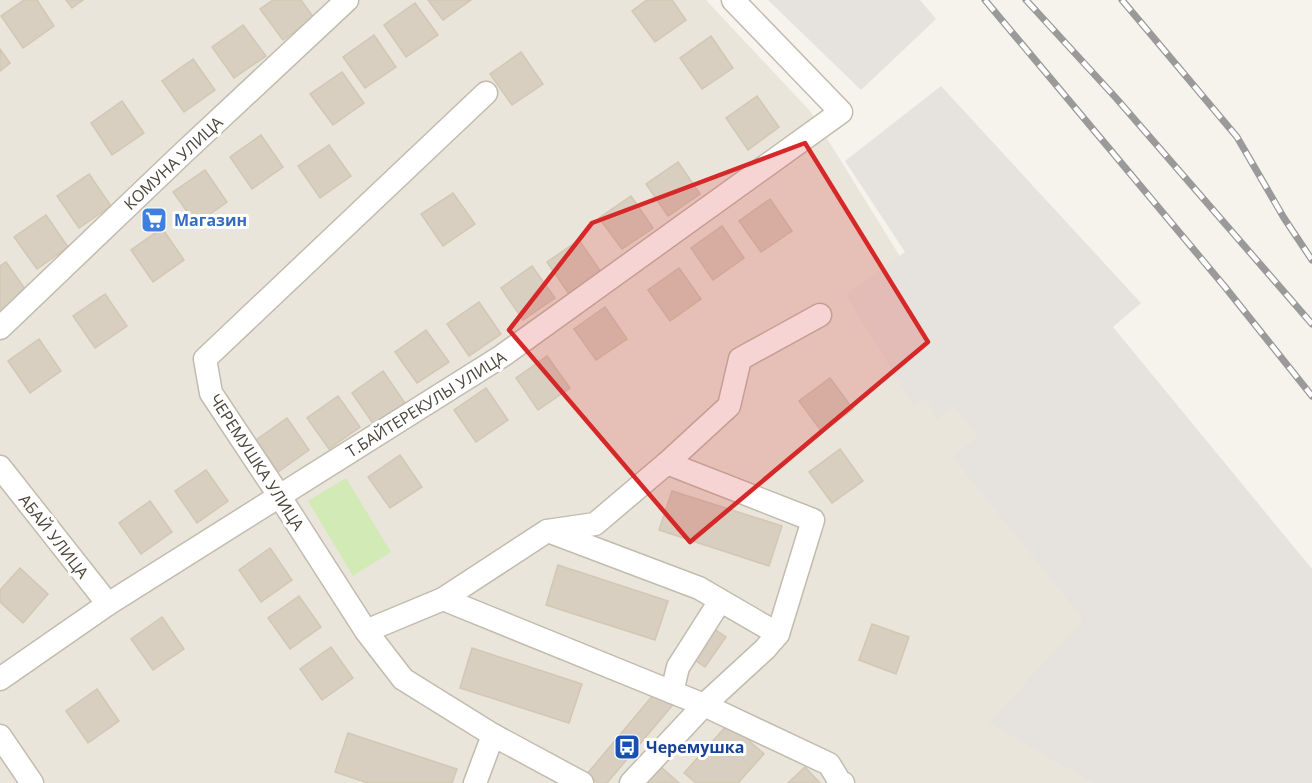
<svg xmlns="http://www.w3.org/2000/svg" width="1312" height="783" font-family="'Open Sans',sans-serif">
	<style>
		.residential { fill: #eae5da }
		.industrial { fill: #e6e2dd }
		.green { fill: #d2eab5 }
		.building { fill: #d8cfc1; stroke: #d3c7b4; stroke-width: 1.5 }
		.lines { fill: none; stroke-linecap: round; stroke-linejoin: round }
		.minor-casing { stroke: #c2bbae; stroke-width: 25 }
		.minor { stroke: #fff; stroke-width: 22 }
		.rail-casing { stroke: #9a9a9a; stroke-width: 7 }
		.rail { stroke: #fff; stroke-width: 4.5; stroke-dasharray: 14; stroke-linecap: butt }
		.marked { fill: #d62828; fill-opacity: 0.2; stroke: #d62828; stroke-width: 4.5; stroke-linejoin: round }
		.labels { text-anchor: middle; stroke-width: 6; stroke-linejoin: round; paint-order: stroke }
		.street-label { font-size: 16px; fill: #4b4439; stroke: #fff }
		.shop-label { font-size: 16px; font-weight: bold; fill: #366cbe; stroke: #fff; text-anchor: start }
		.transit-label { font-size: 16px; font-weight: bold; fill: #164399; stroke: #fff; text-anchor: start }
	</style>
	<rect width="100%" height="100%" fill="#f6f3ec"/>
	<!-- residential -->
	<polygon class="residential" points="0,0 706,0 810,111 1226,783 0,783"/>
	<!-- industrial -->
	<g class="industrial">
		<polygon points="768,0 920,0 936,19 861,90"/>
		<polygon points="941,86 1141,303 1113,327 1312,569 1312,783 1093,783 989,723 1083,619 953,458 978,435 954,406 937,420 925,397 914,406 846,295 905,252 845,161"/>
	</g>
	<!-- green -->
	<polygon class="green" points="346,478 391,552 353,576 308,501"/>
	<!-- building -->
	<g class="building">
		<polygon points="24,0 37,0 54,26 23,48 1,16"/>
		<polygon points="66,0 83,0 72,8"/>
		<polygon points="273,0 301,0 314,18 283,40 260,9"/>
		<polygon points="428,0 471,0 443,20"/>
		<polygon points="647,0 672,0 686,20 655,42 632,11"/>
		<polygon points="415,3 438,35 406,57 384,25"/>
		<polygon points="243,25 266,56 234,78 212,47"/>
		<polygon points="374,35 396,67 365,88 343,57"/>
		<polygon points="711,36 733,68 702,89 680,58"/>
		<polygon points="0,49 10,63 0,71"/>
		<polygon points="521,52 543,84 512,105 490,74"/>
		<polygon points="193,59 215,90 184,112 162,81"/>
		<polygon points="342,72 364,103 333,125 310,94"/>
		<polygon points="757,96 779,127 748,150 726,118"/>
		<polygon points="122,101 144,133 112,155 91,123"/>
		<polygon points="261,135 283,167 252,189 230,157"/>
		<polygon points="329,145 351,176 320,198 298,166"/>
		<polygon points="678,162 700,194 668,216 646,184"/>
		<polygon points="205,170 227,202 196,224 173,192"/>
		<polygon points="89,174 111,206 79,228 57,196"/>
		<polygon points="453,193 475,224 443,246 421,214"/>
		<polygon points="631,196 653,228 622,249 599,218"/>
		<polygon points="770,199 792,231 761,252 739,221"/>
		<polygon points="46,215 68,247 37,269 14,237"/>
		<polygon points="722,226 744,258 713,280 691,248"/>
		<polygon points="162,228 184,260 153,282 131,250"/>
		<polygon points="579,240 601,272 569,294 547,262"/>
		<polygon points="6,262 28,293 0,313 0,266"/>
		<polygon points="532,266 555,298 523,320 501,288"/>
		<polygon points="679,268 701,299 670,321 648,290"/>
		<polygon points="105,294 127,326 95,348 73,316"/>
		<polygon points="479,302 501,334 469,356 447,324"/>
		<polygon points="605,307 627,339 596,360 574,329"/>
		<polygon points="426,330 449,362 417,383 395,352"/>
		<polygon points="39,339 61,371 30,393 8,361"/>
		<polygon points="547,356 570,388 538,410 516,378"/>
		<polygon points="383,371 405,403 374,425 352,393"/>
		<polygon points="830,378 853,409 822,432 799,401"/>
		<polygon points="486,388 508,420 476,442 454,410"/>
		<polygon points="338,396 360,427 329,449 307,418"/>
		<polygon points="287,418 309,450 278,472 256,440"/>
		<polygon points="840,449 863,481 832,503 809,472"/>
		<polygon points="400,455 422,487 390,508 368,477"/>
		<polygon points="206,470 228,501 197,523 175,491"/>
		<polygon points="672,491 782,526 769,566 659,530"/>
		<polygon points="150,501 172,532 141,554 119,523"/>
		<polygon points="270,548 292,580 261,602 239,570"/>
		<polygon points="558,565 668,601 655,640 546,605"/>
		<polygon points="20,568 48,594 23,623 0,602 0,590"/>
		<polygon points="299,596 321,627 290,649 268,618"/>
		<polygon points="162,617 184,649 153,670 131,639"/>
		<polygon points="872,624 909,637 896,674 859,660"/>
		<polygon points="713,628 726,637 705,667 692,658"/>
		<polygon points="331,647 353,678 322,700 300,669"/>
		<polygon points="472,648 582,684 569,723 460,688"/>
		<polygon points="659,688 676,701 607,783 598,783 587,774"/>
		<polygon points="97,689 119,721 88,743 66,711"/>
		<polygon points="729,723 764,754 738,783 696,783 684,773"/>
		<polygon points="348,733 457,769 452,783 368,783 335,772"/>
		<polygon points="661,767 679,783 646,783"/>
		<polygon points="805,767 820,783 788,783"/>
	</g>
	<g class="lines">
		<!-- minor casing -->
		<g class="minor-casing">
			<g id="minor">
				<polyline points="486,93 205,359 211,393 280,497 366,631 403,679 493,735 582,783"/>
				<polyline points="0,328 181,155 347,0"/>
				<polyline points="0,467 108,604"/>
				<polyline points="548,531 699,588 778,634"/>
				<polyline points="443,599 704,705 829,764 840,782 843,783"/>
				<polyline points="366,631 443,599 547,531 595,524 667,463 729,406 740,359 820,315"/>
				<polyline points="0,679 108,604 502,356 841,112 733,0"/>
				<polyline points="672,692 678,667 720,601"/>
				<polyline points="0,736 32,783"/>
				<polyline points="475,783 493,735"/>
				<polyline points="631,783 704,705 765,649 778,634 813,520 667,463"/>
			</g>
		</g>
		<!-- minor -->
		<use href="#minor" class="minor"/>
		<!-- rail casing -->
		<g class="rail-casing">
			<g id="rail">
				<polyline points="985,0 1225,287 1312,396"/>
				<polyline points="1026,0 1116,98 1312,324"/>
				<polyline points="1122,0 1237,137 1284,218 1312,260"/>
			</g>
		</g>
		<!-- rail -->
		<use href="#rail" class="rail"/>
	</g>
	<!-- marked area -->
	<path class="marked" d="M805,143L928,342L690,542L509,330L592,223Z"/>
	<!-- icons -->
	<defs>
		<g id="supermarket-square" transform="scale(1.35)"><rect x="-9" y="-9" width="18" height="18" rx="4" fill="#3f7fe0" stroke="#fff"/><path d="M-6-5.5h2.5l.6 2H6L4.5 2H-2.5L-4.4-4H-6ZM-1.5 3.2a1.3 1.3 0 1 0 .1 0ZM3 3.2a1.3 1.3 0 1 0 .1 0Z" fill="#fff"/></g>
		<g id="bus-square" transform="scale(1.35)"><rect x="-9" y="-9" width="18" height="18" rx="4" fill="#1a4fb4" stroke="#fff"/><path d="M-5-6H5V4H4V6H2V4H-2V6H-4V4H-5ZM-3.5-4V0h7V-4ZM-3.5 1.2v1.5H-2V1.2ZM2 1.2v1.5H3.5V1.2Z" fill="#fff"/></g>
	</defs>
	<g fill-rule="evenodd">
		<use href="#supermarket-square" x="154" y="220"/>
		<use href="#bus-square" x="627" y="747"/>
	</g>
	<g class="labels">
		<!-- street labels -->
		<g class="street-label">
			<text transform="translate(173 163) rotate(-43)" y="6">КОМУНА УЛИЦА</text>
			<text transform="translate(426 404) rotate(-32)" y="6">Т.БАЙТЕРЕКУЛЫ УЛИЦА</text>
			<text transform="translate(257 462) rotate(57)" y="6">ЧЕРЕМУШКА УЛИЦА</text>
			<text transform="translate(54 536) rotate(52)" y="6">АБАЙ УЛИЦА</text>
		</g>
		<!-- shop labels -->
		<g class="shop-label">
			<text x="174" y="226">Магазин</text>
		</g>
		<!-- transit labels -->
		<g class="transit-label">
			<text x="646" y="753">Черемушка</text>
		</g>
	</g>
</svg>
